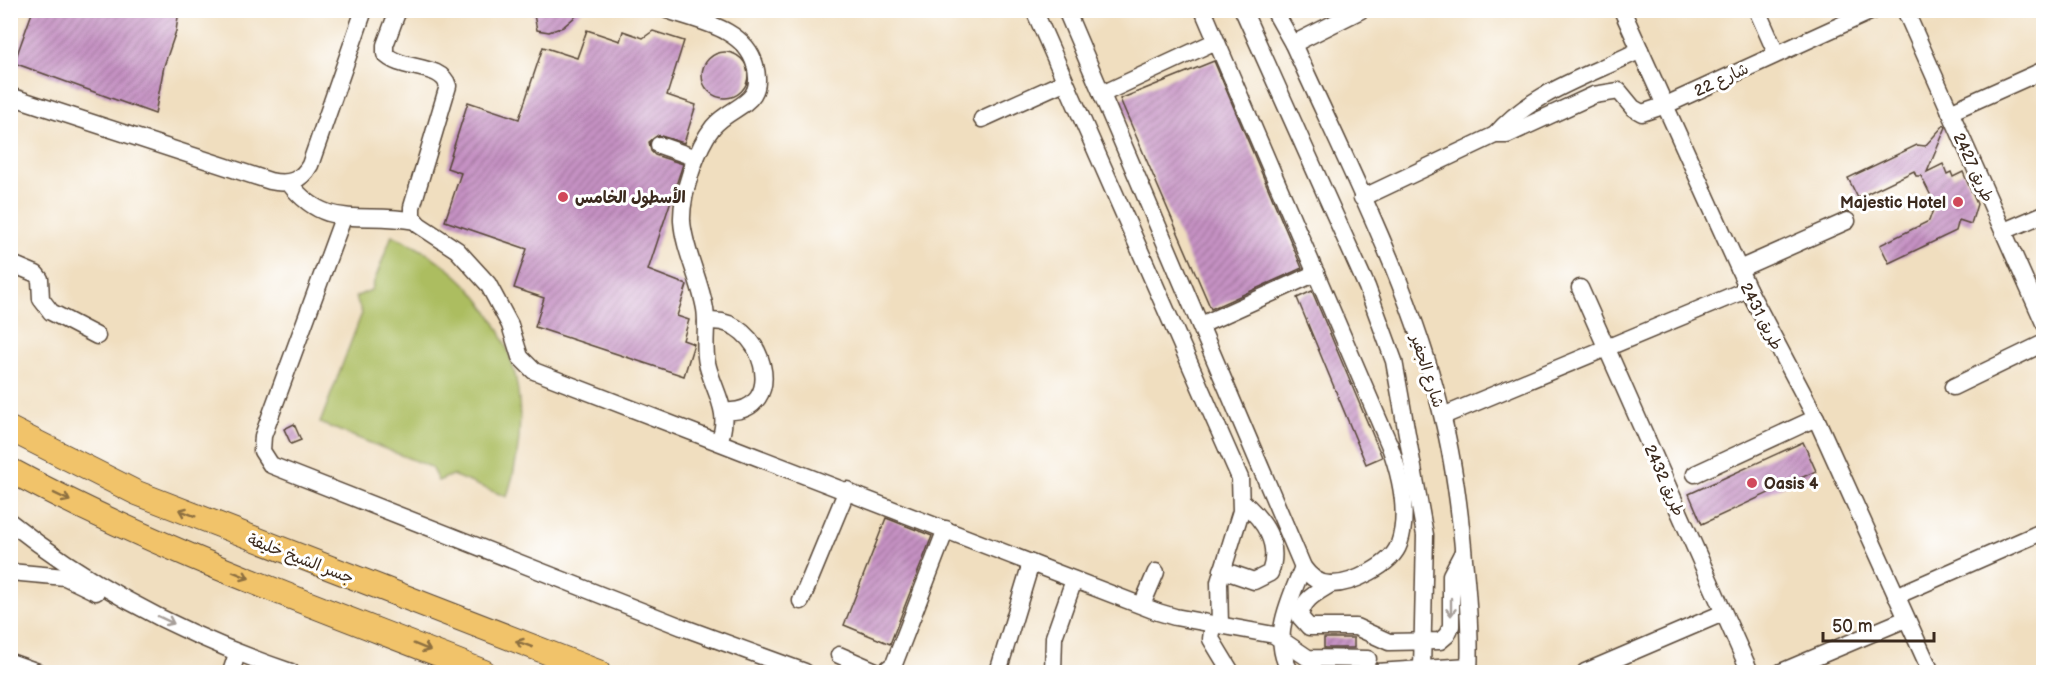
<svg xmlns="http://www.w3.org/2000/svg" width="2054" height="683" font-family="'Balsamiq Sans','Playpen Sans Arabic',sans-serif">
	<style>
		.park { fill: #acbd60; stroke: #74743f; stroke-width: 1.5 }
		.building { fill: url(#building-hatch) }
		.lines { fill: none; stroke-linecap: round; stroke-linejoin: round }
		.minor-casing { stroke: #564536; stroke-width: 19 }
		.highway-casing { stroke: #564536; stroke-width: 26 }
		.minor { stroke: #fff; stroke-width: 16 }
		.highway { stroke: #f1c36a; stroke-width: 24 }
		.oneway { stroke: #8d6f40 }
		.oneway2 { stroke: #a79f9a }
		.poi-dot { fill: #d1495b; stroke: #fff; stroke-width: 2 }
		.labels { text-anchor: middle; stroke-width: 6; stroke-linejoin: round; paint-order: stroke }
		.street-label { font-size: 16px; fill: #3b2a1e; stroke: #fff }
		.poi-label { font-size: 16px; font-weight: bold; fill: #3b2a1e; stroke: #fff; text-anchor: start }
	</style>
	<defs>
		<pattern id="building-hatch" width="6" height="6" patternUnits="userSpaceOnUse" patternTransform="scale(1.5)"><rect width="6" height="6" fill="#c591c3"/><path d="M-1 1l2-2M0 6l6-6M5 7l2-2" fill="none" stroke="#a1779e"/></pattern>
	</defs>
	<rect width="100%" height="100%" fill="#fff"/>
	<filter id="ink" filterUnits="userSpaceOnUse"><feTurbulence type="fractalNoise" baseFrequency=".0167" numOctaves="2"/><feDisplacementMap in="SourceGraphic" scale="12" xChannelSelector="R" yChannelSelector="G"/><feConvolveMatrix kernelMatrix="1 2 1 2 8 2 1 2 1" color-interpolation-filters="sRGB"/></filter>
	<filter id="wash" filterUnits="userSpaceOnUse"><feTurbulence type="fractalNoise" baseFrequency=".008" numOctaves="4" result="noise"/><feDisplacementMap in="SourceGraphic" scale="24" xChannelSelector="R" yChannelSelector="G"/><feGaussianBlur stdDeviation="1.35" result="paint"/><feColorMatrix in="noise" values="0 0 0 0 0 0 0 0 0 0 0 0 0 0 0 0 0 1.4 0 .05"/><feComposite in="paint" operator="in"/></filter>
	<g filter="url(#wash)">
		<rect width="100%" height="100%" fill="#f0debf"/>
		<!-- park -->
		<path class="park" d="M392,235C502,283 543,384 507,497L452,475L438,481L431,467L320,423L362,313L355,297L371,290Z"/>
		<g id="blocks">
			<!-- building -->
			<g class="building">
				<polygon points="33,10 179,10 176,31 164,66 155,114 14,63"/>
				<polygon points="533,10 583,10 563,27 549,32 537,30"/>
				<polygon points="587,30 620,41 623,31 643,38 653,31 684,41 667,95 696,105 684,143 658,135 649,142 651,151 655,155 683,164 648,270 687,285 677,316 689,320 683,340 694,344 684,376 535,327 544,298 514,288 527,249 445,221 461,173 447,168 468,102 519,119 543,47 577,58"/>
				<circle cx="725" cy="75" r="23"/>
				<polygon points="1214,61 1302,268 1211,309 1120,99"/>
				<polygon points="1944,125 1946,127 1927,172 1943,164 1947,174 1951,172 1953,177 1963,172 1977,204 1971,224 1959,220 1956,231 1889,263 1880,245 1929,221 1935,204 1921,176 1916,176 1914,171 1858,198 1848,178 1917,145 1925,146"/>
				<polygon points="1312,291 1382,457 1366,464 1297,298"/>
				<polygon points="294,424 301,440 291,444 284,429"/>
				<polygon points="1803,442 1816,471 1702,524 1689,494"/>
				<polygon points="886,518 932,536 890,644 844,625"/>
				<rect x="1324" y="638" width="30" height="10"/>
			</g>
		</g>
	</g>
	<g filter="url(#ink)">
		<use href="#blocks" fill-opacity="0" stroke="#564536" stroke-width="1.5"/>
		<g class="lines">
			<!-- minor casing -->
			<g class="minor-casing">
				<g id="minor">
					<path d="M398,10L385,45V54C400,71 442,63 448,86L412,207V217L419,225L457,250L488,284L510,325L520,357L534,371L1158,612L1175,617L1274,635L1308,658L1368,659"/>
					<path d="M667,10C698,21 745,28 755,65C766,106 732,104 713,127C697,147 681,194 682,221C684,250 700,279 705,309C708,327 703,345 707,363C713,391 732,412 719,441"/>
					<polyline points="1034,10 1240,478 1241,511 1219,582 1220,625"/>
					<path d="M1066,10L1303,567C1310,577 1318,584 1330,584C1351,585 1392,565 1399,544C1410,512 1400,474 1389,444L1203,10"/>
					<polyline points="1243,10 1367,287 1394,361 1425,535 1422,669"/>
					<path d="M1274,10L1293,44C1347,164 1411,286 1442,415C1454,462 1460,511 1464,559C1468,597 1471,634 1469,672"/>
					<polyline points="1622,10 1748,289 1816,418 1931,672"/>
					<polyline points="1757,10 1776,53"/>
					<polyline points="1905,10 2044,323"/>
					<polyline points="1293,44 1361,10"/>
					<polyline points="1102,94 1216,41"/>
					<path d="M10,96L270,181C289,185 301,181 310,165L364,10"/>
					<polyline points="1950,112 2044,70"/>
					<polyline points="982,119 1064,82"/>
					<path d="M1495,135C1531,92 1591,75 1640,50"/>
					<polyline points="659,145 696,158"/>
					<path d="M289,183C328,233 363,210 415,221"/>
					<polyline points="1362,198 1495,135 1507,135 1594,95 1619,91 1633,108 1642,113 1666,105 1874,10"/>
					<polyline points="343,218 263,436 262,451 271,465 682,627 805,672"/>
					<polyline points="2004,231 2044,214"/>
					<polyline points="10,263 36,274 40,279 41,299 51,312 97,336"/>
					<polyline points="1739,269 1847,221"/>
					<polyline points="1580,288 1750,672"/>
					<path d="M706,322C763,312 792,416 724,411"/>
					<polyline points="1201,325 1316,273"/>
					<polyline points="1953,387 2044,343"/>
					<polyline points="1443,416 1748,289"/>
					<polyline points="1695,474 1816,418"/>
					<path d="M10,522C94,589 190,638 291,672"/>
					<path d="M1222,570L1254,581L1270,573C1281,543 1264,521 1242,501"/>
					<polyline points="10,572 65,577 96,592"/>
					<path d="M1331,584C1317,593 1303,598 1300,617L1309,627H1356L1389,642L1440,641L1447,635L1451,626V575L1463,552"/>
					<polyline points="1896,596 2044,531"/>
					<polyline points="801,601 847,490"/>
					<polyline points="1142,605 1156,572"/>
					<polyline points="1213,624 1211,639 1231,672"/>
					<polyline points="839,655 878,672"/>
					<polyline points="10,662 38,672"/>
					<polyline points="231,672 237,654"/>
					<polyline points="884,672 894,664 946,529"/>
					<polyline points="998,672 1031,563"/>
					<polyline points="1053,672 1054,637 1074,580"/>
					<path d="M1291,672C1269,640 1290,599 1303,567"/>
					<polyline points="1377,672 1469,666"/>
					<polyline points="1585,672 1723,613"/>
					<polyline points="1781,672 1906,619"/>
				</g>
			</g>
			<!-- highway casing -->
			<g class="highway-casing">
				<g id="highway">
					<polyline points="10,429 137,493 598,672"/>
					<path d="M10,470C161,552 325,609 484,672"/>
				</g>
			</g>
			<!-- minor -->
			<use href="#minor" class="minor"/>
			<!-- highway -->
			<use href="#highway" class="highway"/>
		</g>
		<!-- one-way arrows -->
		<defs><path id="oneway-shaft" d="M-6 0H5M1.5-3L5.5 0L1.5 3" fill="none" stroke-width="1.6" stroke-linecap="round" stroke-linejoin="round" transform="scale(1.5)"/></defs>
		<g class="oneway">
			<use href="#oneway-shaft" transform="translate(62 497) rotate(26)"/>
			<use href="#oneway-shaft" transform="translate(187 513) rotate(-158)"/>
			<use href="#oneway-shaft" transform="translate(241 575) rotate(22)"/>
			<use href="#oneway-shaft" transform="translate(524 644) rotate(-159)"/>
			<use href="#oneway-shaft" transform="translate(422 647) rotate(22)"/>
		</g>
		<g class="oneway2">
			<use href="#oneway-shaft" transform="translate(1451 607) rotate(90)"/>
			<use href="#oneway-shaft" transform="translate(166 620) rotate(25)"/>
		</g>
	</g>
	<!-- markers -->
	<g class="poi-dot">
		<circle cx="563" cy="197" r="6"/>
		<circle cx="1958" cy="202" r="6"/>
		<circle cx="1752" cy="483" r="6"/>
	</g>
	<g class="labels">
		<!-- street labels -->
		<g class="street-label">
			<text transform="translate(1721 79) rotate(-25)" y="6">شارع 22</text>
			<text transform="translate(1974 167) rotate(65)" y="6">طريق 2427</text>
			<text transform="translate(1762 316) rotate(63)" y="6">طريق 2431</text>
			<text transform="translate(1428 371) rotate(72)" y="6">شارع الجفير</text>
			<text transform="translate(1665 480) rotate(66)" y="6">طريق 2432</text>
			<text transform="translate(301 558) rotate(21)" y="6">جسر الشيخ خليفة</text>
		</g>
		<!-- poi labels -->
		<g class="poi-label">
			<text x="575" y="203">الأسطول الخامس</text>
			<text x="1946" y="208" text-anchor="end">Majestic Hotel</text>
			<text x="1764" y="489">Oasis 4</text>
		</g>
	</g>
	<!-- margin -->
	<rect width="2054" height="683" fill="none" stroke="#fff" stroke-width="36"/>
	<!-- scale -->
	<path d="M1823 632v9h111v-9" fill="none" stroke="#3b2a1e" stroke-width="3"/>
	<text x="1832" y="632" font-size="18" fill="#3b2a1e" stroke="#ffffff" stroke-width="4.5" paint-order="stroke">50 m</text>
</svg>
